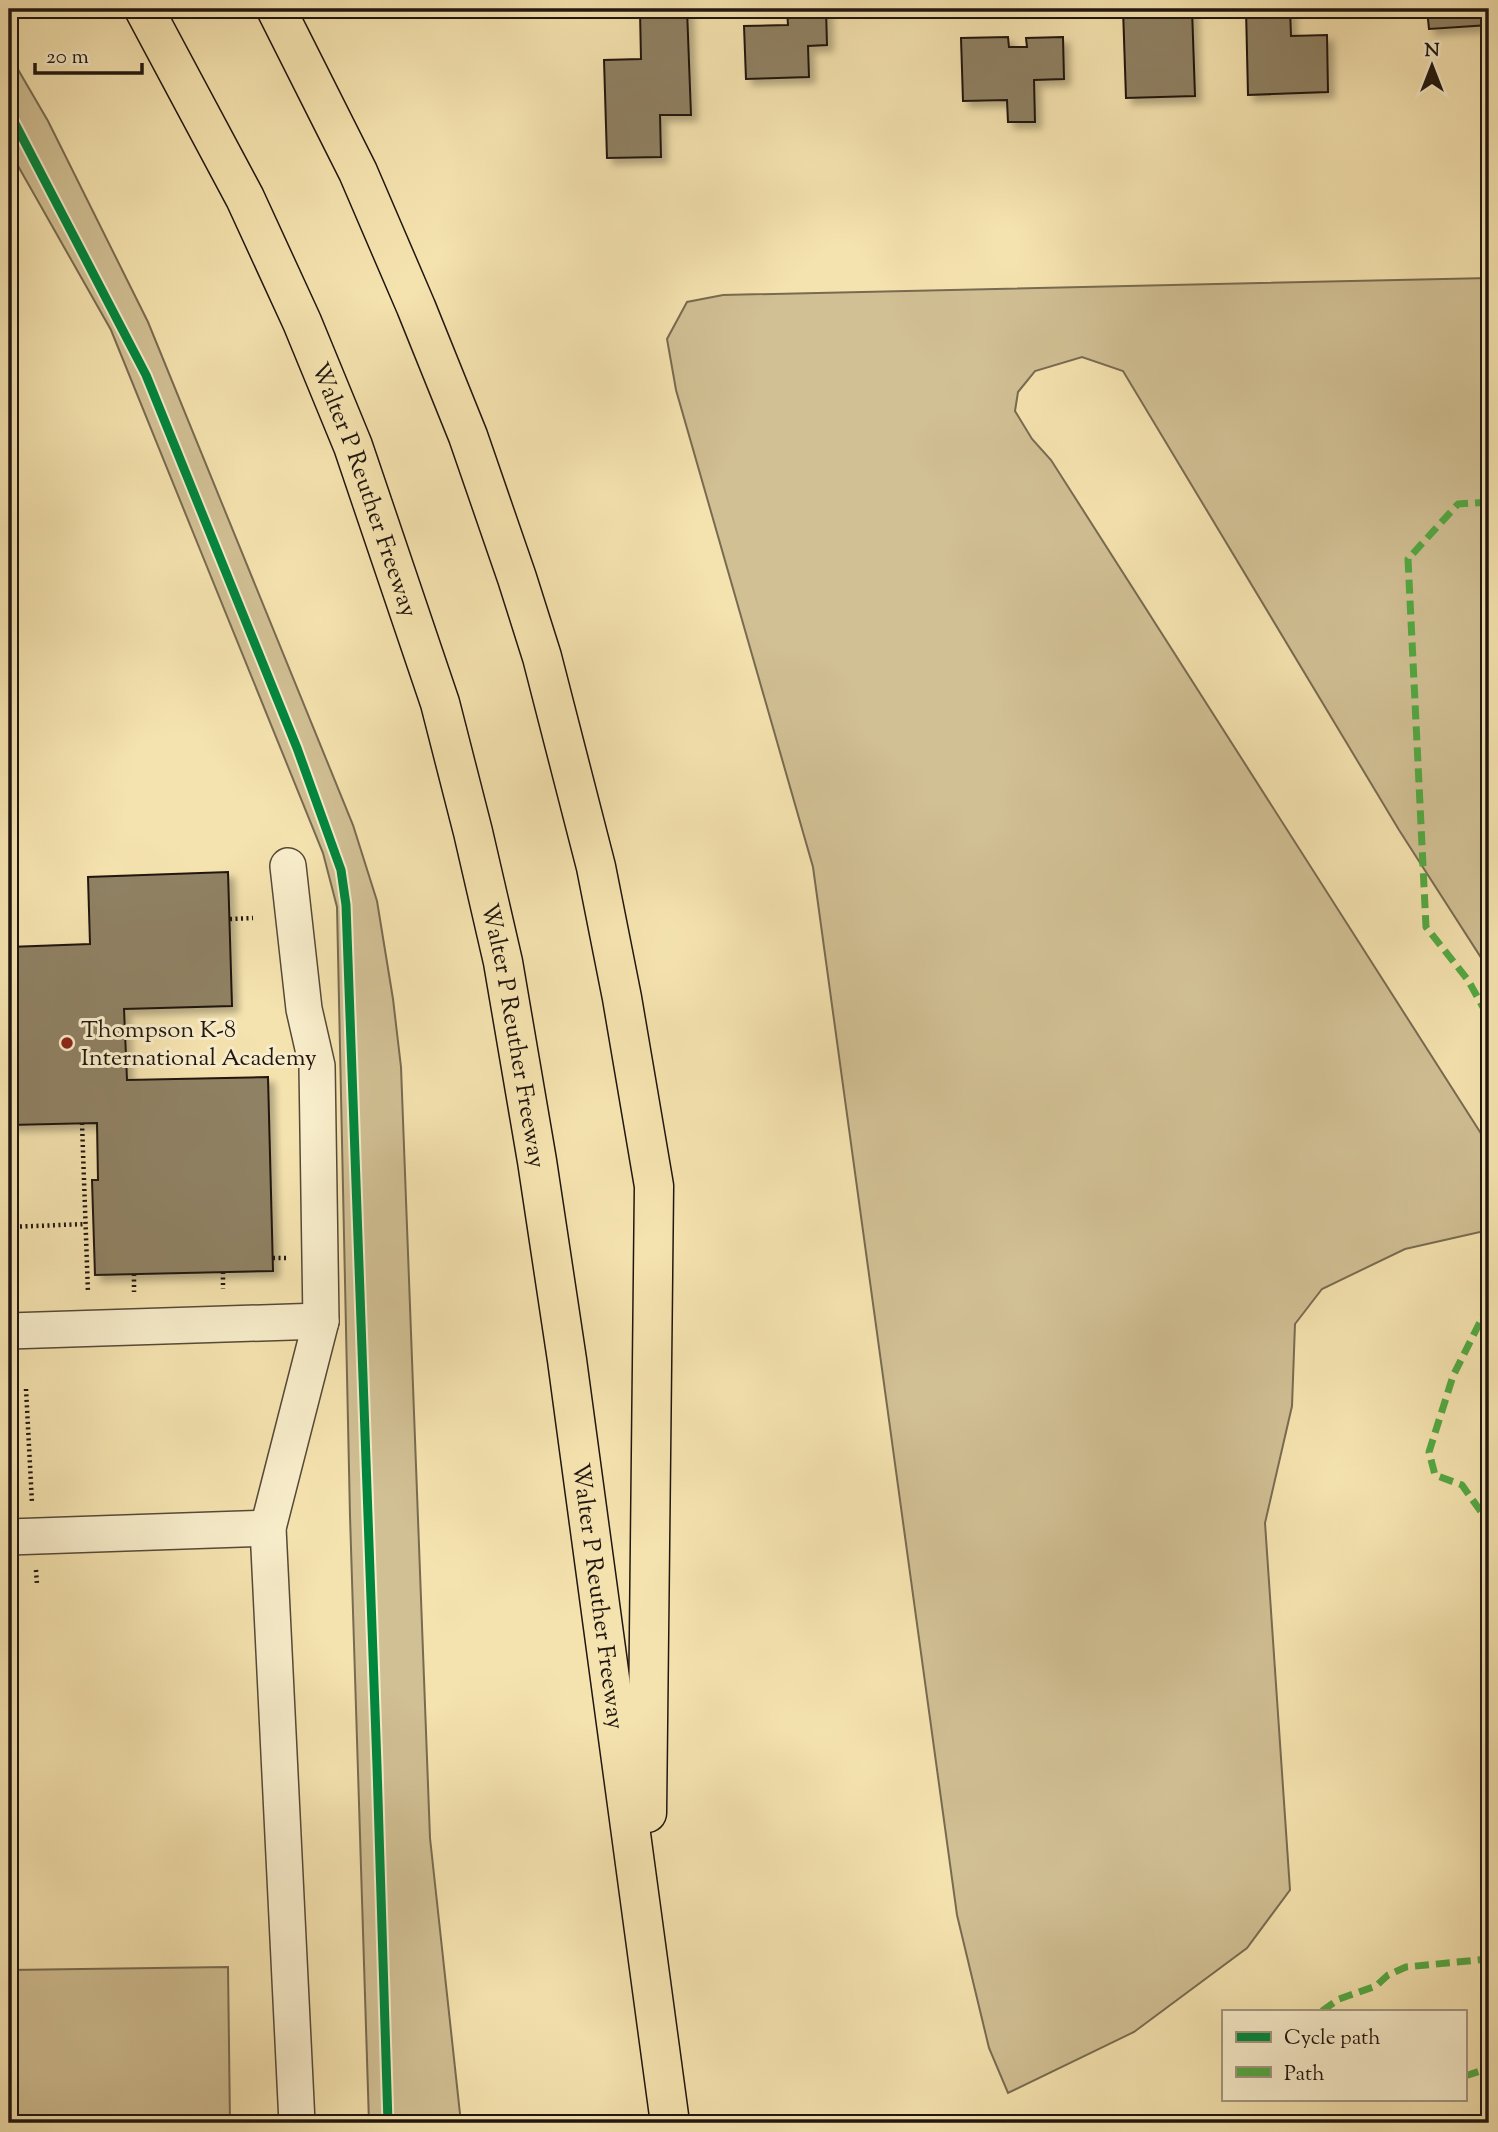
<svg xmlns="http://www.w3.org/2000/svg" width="1498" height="2132" font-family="'Sorts Mill Goudy',serif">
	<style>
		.green { fill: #d1c094; stroke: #786b52; stroke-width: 2 }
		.building { fill: #8f8163; stroke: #201610; stroke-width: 2; filter: url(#shadow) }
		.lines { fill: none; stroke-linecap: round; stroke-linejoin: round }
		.minor-casing { stroke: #554938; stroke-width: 38 }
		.highway-casing { stroke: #201610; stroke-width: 41 }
		.path { stroke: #201610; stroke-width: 4.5; stroke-dasharray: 2 3.5; stroke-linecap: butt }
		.minor { stroke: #f8edcb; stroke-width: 35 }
		.highway { stroke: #f5e3af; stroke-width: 38 }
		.quiet { stroke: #52a942; stroke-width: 7; stroke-dasharray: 14 7; stroke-linecap: butt }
		.cycleway-casing { stroke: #f8edcb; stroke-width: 13 }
		.cycleway { stroke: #00873e; stroke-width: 9 }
		.poi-dot { fill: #8f2418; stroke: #f8edcb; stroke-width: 2.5 }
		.labels { text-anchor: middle; stroke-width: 6; stroke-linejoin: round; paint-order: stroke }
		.street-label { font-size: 24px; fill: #201610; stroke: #f8edcb }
		.poi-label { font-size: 24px; fill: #201610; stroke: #f8edcb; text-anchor: start }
	</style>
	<defs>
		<filter id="shadow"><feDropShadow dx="6" dy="6" stdDeviation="3.5" flood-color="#0004"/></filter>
	</defs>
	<rect width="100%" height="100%" fill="#f5e3af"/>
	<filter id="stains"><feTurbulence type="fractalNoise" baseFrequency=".00286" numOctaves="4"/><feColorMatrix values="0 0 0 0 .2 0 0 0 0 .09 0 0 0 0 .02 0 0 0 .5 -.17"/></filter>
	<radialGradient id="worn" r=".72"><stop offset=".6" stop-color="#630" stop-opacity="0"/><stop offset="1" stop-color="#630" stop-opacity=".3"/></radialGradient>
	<!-- green -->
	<g class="green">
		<polygon points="9,54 48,121 148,322 353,825 377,901 393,999 401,1067 430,1838 461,2123 369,2123 350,1516 337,907 323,853 111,330 9,150"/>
		<polygon points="1489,278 1489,970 1399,830 1123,371 1082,357 1035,371 1018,392 1015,411 1032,439 1051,460 1489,1146 1489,1230 1405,1249 1322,1289 1295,1324 1292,1406 1265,1523 1290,1890 1247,1948 1134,2032 1008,2093 989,2048 957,1915 813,867 676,390 667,339 687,302 723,295"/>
		<polygon points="228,1967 230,2123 9,2123 9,1970"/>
	</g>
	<!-- building -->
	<g class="building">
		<polygon points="687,9 691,115 660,115 661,157 607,158 604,60 641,59 640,11"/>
		<polygon points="787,9 826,9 827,45 808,46 809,77 746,79 744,26 788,25"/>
		<polygon points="1123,9 1192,9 1195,96 1126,98"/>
		<polygon points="1246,9 1290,9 1291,36 1327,35 1328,92 1248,95"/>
		<polygon points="1427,9 1489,9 1489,25 1429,29"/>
		<polygon points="1008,37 1009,47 1027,47 1026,38 1063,37 1064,79 1034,80 1035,122 1008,122 1007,100 963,101 961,38"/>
		<polygon points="228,872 232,1006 124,1009 127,1080 268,1077 273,1271 95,1275 92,1180 98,1180 97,1123 9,1125 9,947 90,944 88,877"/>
	</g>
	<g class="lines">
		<!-- minor casing -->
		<g class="minor-casing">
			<g id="minor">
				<polyline points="288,866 304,1009 317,1066 321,1321 268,1528 297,2123"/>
				<polyline points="9,1331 321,1321"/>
				<polyline points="9,1537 268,1528"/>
			</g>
		</g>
		<!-- highway casing -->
		<g class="highway-casing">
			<g id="highway">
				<path id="s1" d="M144,9L245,198L302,322L353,446L440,703L473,832L503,962L537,1161L567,1360L670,2123"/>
				<polyline points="276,9 358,172 416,307 468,436 517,578 542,657 596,867 622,998 654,1186 647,1813"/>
			</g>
		</g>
		<!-- path -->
		<g class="path">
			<polyline points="230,919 253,918"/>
			<polyline points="82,1123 88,1293"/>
			<polyline points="9,1227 86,1224"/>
			<polyline points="273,1258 287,1258"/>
			<polyline points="223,1272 223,1289"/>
			<polyline points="134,1274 134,1292"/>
			<polyline points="26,1389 32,1503"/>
			<polyline points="36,1570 37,1585"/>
		</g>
		<!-- minor -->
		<use href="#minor" class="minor"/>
		<!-- highway -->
		<use href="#highway" class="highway"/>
		<!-- quiet -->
		<g class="quiet">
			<polyline points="1489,502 1458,504 1408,559 1426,927 1468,980 1489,1018"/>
			<polyline points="1489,1304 1453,1376 1429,1452 1435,1475 1462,1485 1489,1523"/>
			<polyline points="1322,2011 1339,1999 1376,1986 1388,1975 1406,1967 1489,1959"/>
			<polyline points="1465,2076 1489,2068"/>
		</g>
		<!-- cycleway casing -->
		<g class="cycleway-casing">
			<polyline id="cycleway" points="9,112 146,375 297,748 341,870 346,905 377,1766 388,2123"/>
		</g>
		<!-- cycleway -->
		<use href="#cycleway" class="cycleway"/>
	</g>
	<!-- markers -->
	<circle class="poi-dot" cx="67" cy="1043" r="7"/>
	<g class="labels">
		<!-- street labels -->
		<g class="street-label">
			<text dy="8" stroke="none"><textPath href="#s1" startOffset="530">Walter P Reuther Freeway</textPath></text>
			<text dy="8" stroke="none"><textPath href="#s1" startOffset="1097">Walter P Reuther Freeway</textPath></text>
			<text dy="8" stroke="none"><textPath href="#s1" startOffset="1664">Walter P Reuther Freeway</textPath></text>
		</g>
		<!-- poi labels -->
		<g class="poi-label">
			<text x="81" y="1037">Thompson K-8<tspan x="81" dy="28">International Academy</tspan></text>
		</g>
	</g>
	<!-- margin -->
	<rect width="1498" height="2132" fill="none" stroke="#f5e3af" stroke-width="35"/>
	<rect x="10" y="10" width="1477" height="2111" fill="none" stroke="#201610" stroke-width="3.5"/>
	<rect x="18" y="18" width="1463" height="2097" fill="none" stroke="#201610" stroke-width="2"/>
	<!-- legend -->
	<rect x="1222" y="2010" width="245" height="91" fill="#f8edcb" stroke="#a29780" stroke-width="2"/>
	<rect x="1236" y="2032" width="35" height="10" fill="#00873e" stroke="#a29780" stroke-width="2"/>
	<text x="1284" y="2044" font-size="21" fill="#201610">Cycle path</text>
	<rect x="1236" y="2067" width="35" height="10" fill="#52a942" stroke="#a29780" stroke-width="2"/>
	<text x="1284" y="2080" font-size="21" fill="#201610">Path</text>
	<!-- north arrow -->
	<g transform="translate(1432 66)" stroke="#f8edcb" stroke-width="5" paint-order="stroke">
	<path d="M0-5L12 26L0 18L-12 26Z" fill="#201610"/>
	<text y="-10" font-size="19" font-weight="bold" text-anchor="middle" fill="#201610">N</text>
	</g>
	<!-- scale -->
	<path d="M35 63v10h107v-10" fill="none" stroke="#201610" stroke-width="3.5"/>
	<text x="46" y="63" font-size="21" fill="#201610" stroke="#f8edcb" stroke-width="5" paint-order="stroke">20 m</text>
	<rect width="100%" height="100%" filter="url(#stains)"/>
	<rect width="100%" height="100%" fill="url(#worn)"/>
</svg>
